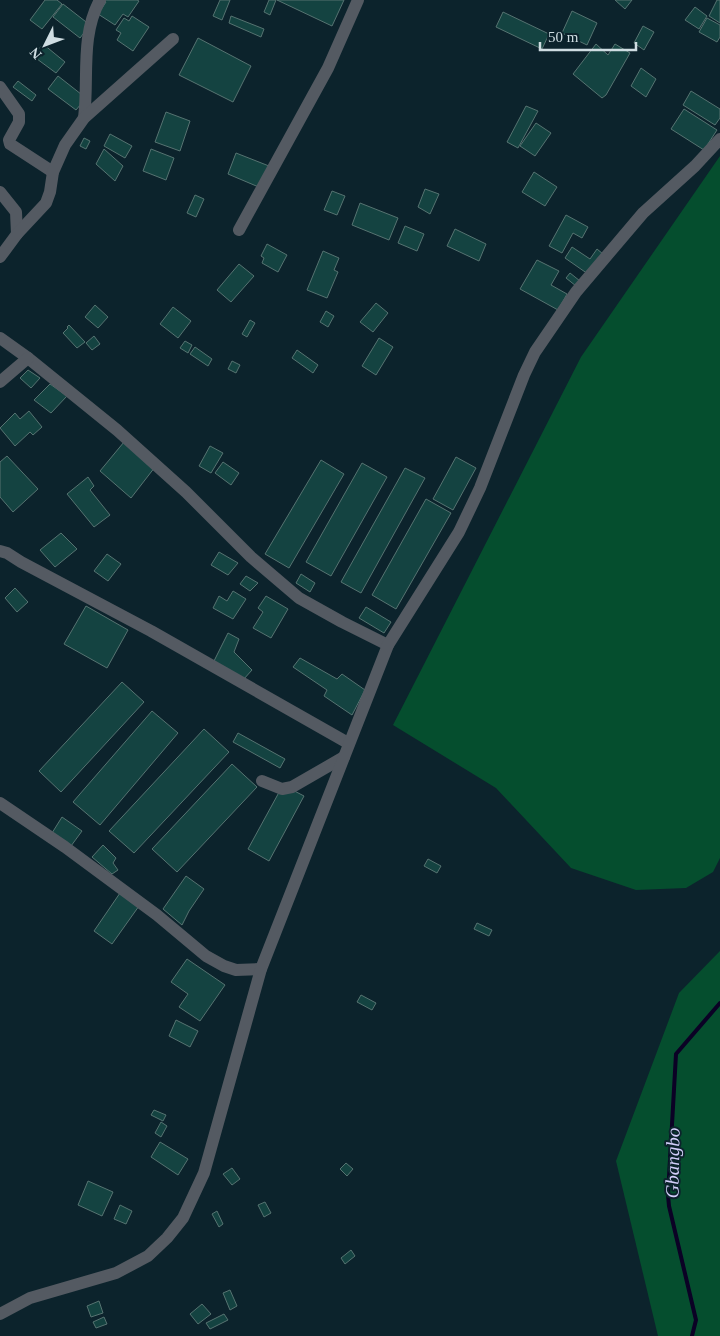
<svg xmlns="http://www.w3.org/2000/svg" width="720" height="1336" font-family="'Times New Roman',serif">
	<style>
		.green { fill: #054e2e }
		.lines { fill: none; stroke-linecap: round; stroke-linejoin: round }
		.stream { stroke: #0b0125; stroke-width: 4 }
		.building { fill: #144341; stroke: #567371 }
		.minor { stroke: #545a62; stroke-width: 12 }
		.labels { text-anchor: middle; stroke-width: 4; stroke-linejoin: round; paint-order: stroke }
		.water-label { font-size: 19px; font-style: italic; fill: #d3cefa; stroke: #0c232c }
	</style>
	<rect width="100%" height="100%" fill="#0c232c"/>
	<!-- green -->
	<g class="green">
		<polygon points="720,156 720,858 713,872 686,888 636,890 571,868 496,788 393,725 581,357"/>
		<polygon points="720,951 720,1336 658,1336 616,1161 679,993"/>
	</g>
	<g class="lines">
		<!-- stream -->
		<polyline class="stream" points="692,1336 696,1320 669,1206 668,1195 676,1054 720,1003"/>
	</g>
	<!-- building -->
	<g class="building">
		<polygon points="45,0 57,0 62,4 42,29 30,20"/>
		<polygon points="103,0 137,0 139,1 128,17 123,14 115,25 98,14 106,2"/>
		<polygon points="220,0 230,0 222,20 213,16"/>
		<polygon points="269,0 276,0 270,15 264,12"/>
		<polygon points="277,0 344,0 332,26"/>
		<polygon points="615,0 632,0 625,9"/>
		<polygon points="717,0 720,0 720,23 709,16"/>
		<polygon points="63,4 90,25 80,38 53,17"/>
		<polygon points="695,7 707,16 699,29 685,20"/>
		<polygon points="572,11 597,23 587,45 562,33"/>
		<polygon points="503,12 549,34 542,49 496,27"/>
		<polygon points="132,16 149,27 133,51 117,40 121,33 116,30 124,18 129,21"/>
		<polygon points="231,16 264,29 261,37 229,23"/>
		<polygon points="707,18 720,25 720,37 717,42 699,32"/>
		<polygon points="643,26 654,32 644,50 634,43"/>
		<polygon points="198,38 251,66 233,102 179,75"/>
		<polygon points="43,44 65,62 56,73 33,56"/>
		<polygon points="596,44 608,55 615,44 630,53 606,95 602,98 573,74"/>
		<polygon points="641,68 656,79 646,97 631,86"/>
		<polygon points="58,76 86,98 76,110 48,89"/>
		<polygon points="18,81 36,95 32,101 13,87"/>
		<polygon points="691,91 720,109 720,118 715,125 683,105"/>
		<polygon points="526,106 538,111 518,148 507,142"/>
		<polygon points="684,109 717,130 704,150 671,129"/>
		<polygon points="166,112 190,121 180,151 155,142"/>
		<polygon points="536,123 551,133 535,156 520,146"/>
		<polygon points="110,134 132,146 125,158 104,146"/>
		<polygon points="84,138 90,141 86,149 80,146"/>
		<polygon points="104,149 123,166 115,181 96,164"/>
		<polygon points="151,149 174,158 166,180 143,171"/>
		<polygon points="236,153 269,166 261,188 228,174"/>
		<polygon points="534,172 557,187 545,206 522,192"/>
		<polygon points="425,189 439,194 430,214 418,207"/>
		<polygon points="332,191 345,196 337,215 324,210"/>
		<polygon points="195,195 204,199 196,217 187,213"/>
		<polygon points="360,203 398,218 389,240 352,225"/>
		<polygon points="566,215 588,227 582,238 573,233 562,253 549,246"/>
		<polygon points="405,226 424,234 417,251 398,243"/>
		<polygon points="455,229 486,244 479,261 447,246"/>
		<polygon points="267,244 287,255 278,272 262,263 264,258 261,256"/>
		<polygon points="572,247 590,259 597,249 603,254 588,274 565,258"/>
		<polygon points="323,251 339,258 334,270 338,272 327,298 307,290"/>
		<polygon points="537,260 559,271 551,285 567,294 558,310 520,289"/>
		<polygon points="239,264 254,276 231,302 217,290"/>
		<polygon points="570,273 580,281 576,286 566,278"/>
		<polygon points="376,303 388,313 373,332 360,322"/>
		<polygon points="95,305 108,317 98,328 85,317"/>
		<polygon points="173,307 191,321 178,338 160,324"/>
		<polygon points="326,311 334,316 328,327 320,322"/>
		<polygon points="250,320 255,323 247,337 242,334"/>
		<polygon points="69,325 85,342 77,348 63,333 68,328 67,327"/>
		<polygon points="94,336 100,344 92,350 86,343"/>
		<polygon points="379,338 393,347 376,375 362,366"/>
		<polygon points="185,341 192,345 188,353 180,348"/>
		<polygon points="195,347 212,359 208,366 190,354"/>
		<polygon points="297,350 318,365 313,373 292,358"/>
		<polygon points="232,361 240,365 236,373 228,369"/>
		<polygon points="28,370 40,378 31,388 20,378"/>
		<polygon points="50,384 67,396 51,413 34,400"/>
		<polygon points="29,411 42,427 33,435 30,432 15,446 0,428 15,413 20,419"/>
		<polygon points="124,442 155,467 131,498 100,471"/>
		<polygon points="210,446 223,453 211,473 199,466"/>
		<polygon points="7,456 38,489 13,512 0,497 0,462"/>
		<polygon points="456,457 476,468 453,510 433,499"/>
		<polygon points="321,460 344,474 289,568 265,554"/>
		<polygon points="223,462 239,473 231,485 215,473"/>
		<polygon points="362,463 387,477 331,576 306,562"/>
		<polygon points="405,468 425,478 361,593 341,582"/>
		<polygon points="88,477 94,486 90,490 110,515 94,527 67,494"/>
		<polygon points="426,499 451,513 396,609 372,595"/>
		<polygon points="61,533 77,549 55,567 40,550"/>
		<polygon points="219,552 238,563 228,575 211,565"/>
		<polygon points="107,554 121,564 108,581 94,571"/>
		<polygon points="301,574 315,583 310,592 296,583"/>
		<polygon points="246,576 258,583 250,591 240,584"/>
		<polygon points="15,588 28,602 17,612 5,598"/>
		<polygon points="233,591 246,599 233,619 213,608 219,596 227,601"/>
		<polygon points="266,596 288,609 271,638 253,628 263,612 258,608"/>
		<polygon points="86,606 128,630 107,668 64,644"/>
		<polygon points="366,607 391,622 384,633 359,618"/>
		<polygon points="228,633 239,639 234,652 252,670 243,680 214,661"/>
		<polygon points="300,658 337,679 342,674 365,690 352,715 324,696 327,690 293,667"/>
		<polygon points="122,682 144,702 61,792 39,771"/>
		<polygon points="152,711 178,733 100,825 73,802"/>
		<polygon points="204,729 229,752 134,853 109,831"/>
		<polygon points="238,733 285,759 280,768 233,742"/>
		<polygon points="232,764 257,787 177,872 152,849"/>
		<polygon points="283,785 304,796 269,861 248,849"/>
		<polygon points="62,817 82,831 71,846 52,833"/>
		<polygon points="103,845 116,858 113,863 118,870 112,874 92,857"/>
		<polygon points="428,859 441,866 437,873 424,866"/>
		<polygon points="186,876 204,889 189,911 182,925 163,909"/>
		<polygon points="120,893 139,906 112,944 94,931"/>
		<polygon points="477,923 492,930 489,936 474,929"/>
		<polygon points="187,959 225,985 200,1021 179,1007 188,994 171,982"/>
		<polygon points="361,995 376,1003 372,1010 357,1002"/>
		<polygon points="176,1020 198,1031 190,1047 169,1036"/>
		<polygon points="154,1110 166,1115 163,1121 151,1115"/>
		<polygon points="161,1122 167,1126 161,1137 155,1133"/>
		<polygon points="160,1142 188,1159 178,1175 151,1157"/>
		<polygon points="346,1163 353,1169 347,1176 340,1169"/>
		<polygon points="232,1168 240,1179 232,1185 223,1174"/>
		<polygon points="88,1181 113,1192 102,1216 78,1205"/>
		<polygon points="265,1202 271,1213 264,1217 258,1205"/>
		<polygon points="120,1205 132,1211 126,1224 114,1219"/>
		<polygon points="217,1211 223,1224 219,1227 212,1214"/>
		<polygon points="351,1250 355,1256 345,1264 341,1258"/>
		<polygon points="230,1290 237,1306 230,1310 223,1293"/>
		<polygon points="99,1301 103,1313 91,1317 87,1306"/>
		<polygon points="202,1304 211,1314 198,1324 190,1314"/>
		<polygon points="224,1314 228,1320 210,1329 206,1323"/>
		<polygon points="104,1317 107,1324 96,1328 93,1322"/>
	</g>
	<g class="lines">
		<!-- minor -->
		<g class="minor">
			<polyline points="0,87 19,114 19,122 9,140 10,144 53,172"/>
			<path d="M84,118C89,79 80,36 100,0"/>
			<polyline points="0,192 16,212 17,234"/>
			<polyline points="239,230 328,68 358,0"/>
			<polyline points="0,257 17,234 46,203 50,192 53,172 65,145 84,118 173,39"/>
			<polyline points="0,338 28,358 117,430 186,492 251,557 299,598 342,622 388,645"/>
			<polyline points="0,382 28,358"/>
			<polyline points="0,551 7,553 21,562 151,631 348,743"/>
			<polyline points="262,781 282,789 292,787 344,757"/>
			<polyline points="0,803 65,847 157,915 206,956 224,966 236,970 261,969"/>
			<polyline points="0,1314 30,1298 116,1273 148,1256 167,1238 183,1218 204,1173 261,969 388,645 459,532 480,488 524,375 535,352 576,292 643,213 695,166 720,139"/>
		</g>
	</g>
	<g class="labels">
		<!-- water labels -->
		<g class="water-label">
			<text transform="translate(672 1163) rotate(-89)" y="7">Gbangbo</text>
		</g>
	</g>
	<!-- north arrow -->
	<g transform="translate(45 45) rotate(228)" stroke="#0c232c" stroke-width="4" paint-order="stroke">
	<path d="M0-4L9 19L0 12L-9 19Z" fill="#cfdde2"/>
	<text y="-8" font-size="14" font-weight="bold" text-anchor="middle" fill="#cfdde2">N</text>
	</g>
	<!-- scale -->
	<path d="M540 42v8h96v-8" fill="none" stroke="#cfdde2" stroke-width="2.5"/>
	<text x="548" y="42" font-size="15" fill="#cfdde2" stroke="#0c232c" stroke-width="4" paint-order="stroke">50 m</text>
</svg>
